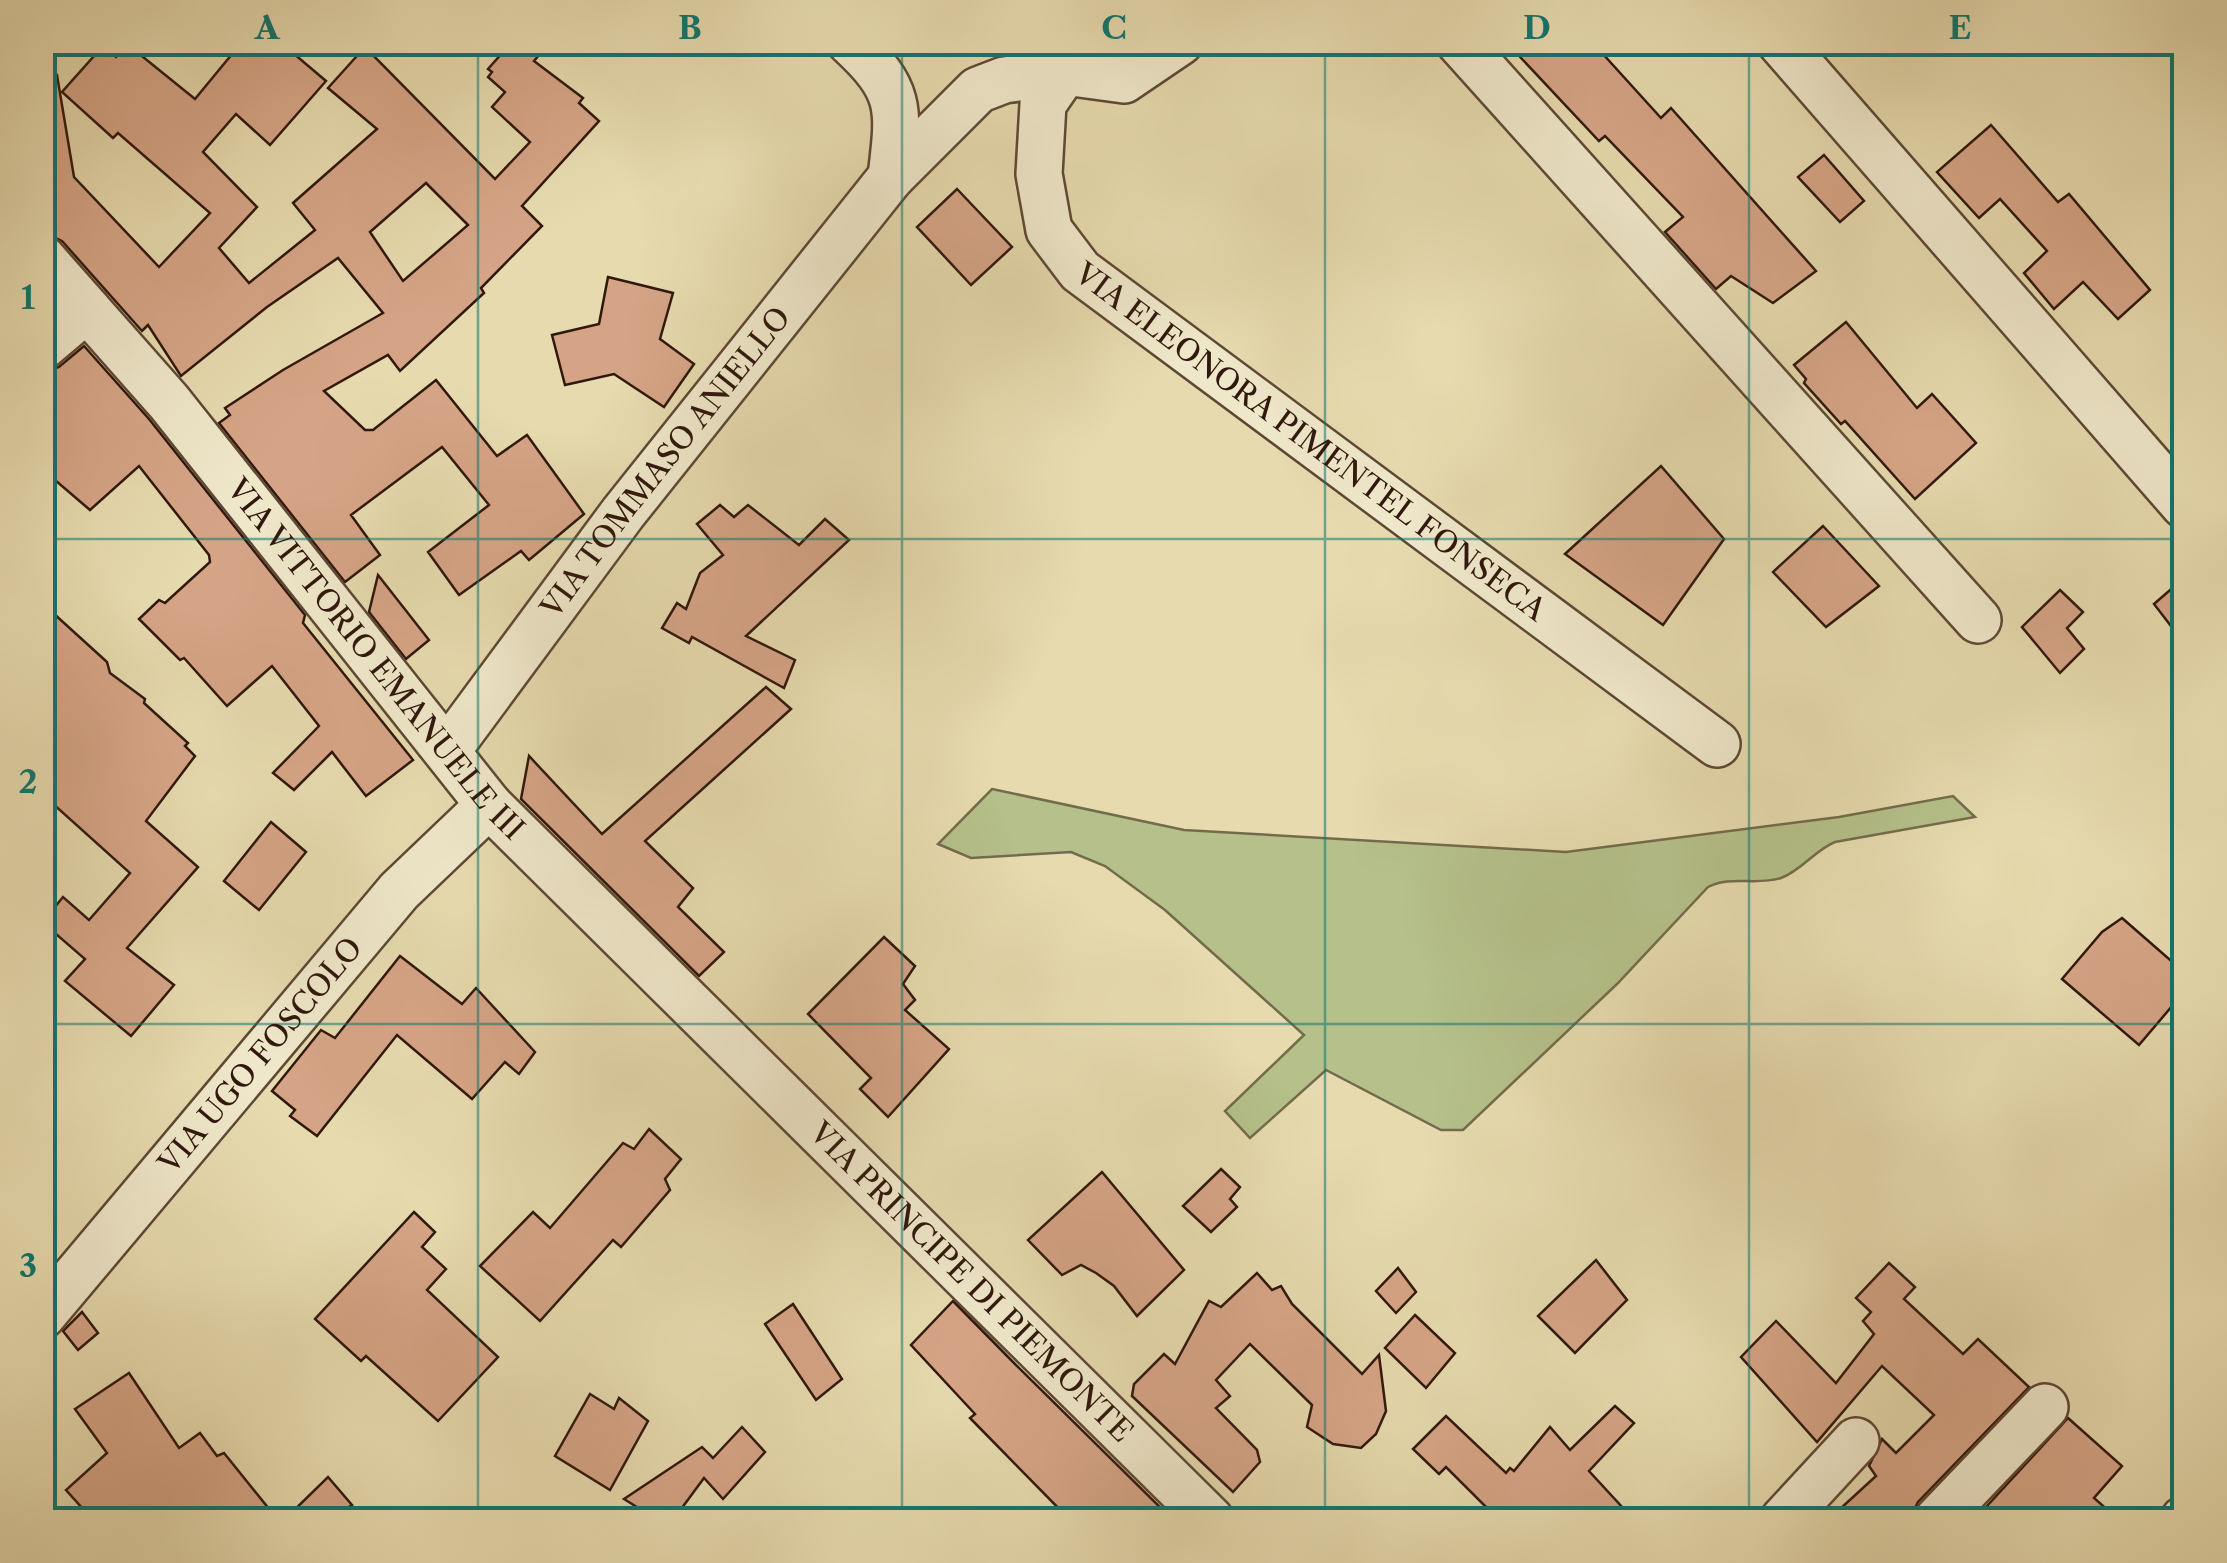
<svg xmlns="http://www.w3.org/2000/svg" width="2227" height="1563" font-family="'Libre Caslon Text',serif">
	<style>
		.green { fill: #b5c08a; stroke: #736c4c; stroke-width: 2.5 }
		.building { fill: #d5a486; stroke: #31180d; stroke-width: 2.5; fill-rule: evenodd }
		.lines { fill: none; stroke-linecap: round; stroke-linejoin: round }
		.minor-casing { stroke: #5e4835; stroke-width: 50 }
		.minor { stroke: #efe7ca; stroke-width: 45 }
		.grid { fill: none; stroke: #0f766e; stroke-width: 2.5; stroke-opacity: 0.55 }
		.labels { text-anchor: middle; stroke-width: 8; stroke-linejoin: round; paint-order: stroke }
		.street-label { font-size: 30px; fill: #31180d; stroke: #efe7ca }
		.neatline { fill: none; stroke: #0f766e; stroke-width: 4 }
		.grid-label { font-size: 32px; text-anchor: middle; font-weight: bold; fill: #0f766e }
	</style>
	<rect width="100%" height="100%" fill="#e6daae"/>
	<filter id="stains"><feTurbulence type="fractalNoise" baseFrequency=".002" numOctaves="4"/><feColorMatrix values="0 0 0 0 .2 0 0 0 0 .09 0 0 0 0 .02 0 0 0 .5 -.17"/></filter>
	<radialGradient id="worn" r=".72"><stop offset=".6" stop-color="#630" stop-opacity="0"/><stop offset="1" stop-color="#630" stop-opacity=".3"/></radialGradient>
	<!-- green -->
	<path class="green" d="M992,789L1184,830L1566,852L1839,817L1953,796L1975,817L1835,842C1815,850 1801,871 1781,878C1757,886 1730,875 1708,887L1617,984L1463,1130H1441L1326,1070L1250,1138L1225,1111L1304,1035L1165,910L1105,866L1071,852L971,858L938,844Z"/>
	<!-- building -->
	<g class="building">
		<path d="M242,42H280L326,81L270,145L236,114L203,152L257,207L219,248L249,283L315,230L293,203L377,129L328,88L365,47L495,179L530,142L492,107L505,92L488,77L492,72L488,69L512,42H550L534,61L583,98L579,103L599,121L522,206L542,226L481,288L484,293L400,371L388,355L324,391L365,430H373L436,380L497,456L527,435L584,514L529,560L521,551L459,595L428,552L489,505L442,447L351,515L380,555L345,582L219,423L230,415L225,408L283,370L383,313L338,258L267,307L181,376L148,325L142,331L62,241L42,232V76L57,75L74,177L159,267L210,213L118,133L113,138L62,92L103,46L116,57L127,44L195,99ZM426,183L468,225L403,281L370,232Z"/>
		<polygon points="1506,42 1592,42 1661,118 1671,108 1816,271 1773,303 1731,276 1716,289 1665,232 1683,217 1605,136 1599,141"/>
		<polygon points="1991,125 2058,202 2069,194 2150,290 2118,319 2083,282 2054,309 2024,273 2047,251 2000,199 1979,218 1937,172"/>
		<polygon points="1824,155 1864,201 1840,222 1798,177"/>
		<polygon points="957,189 1012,247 971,285 917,227"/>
		<polygon points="608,277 673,293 660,339 694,364 664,407 614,374 565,385 552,335 599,324"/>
		<polygon points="1846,322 1917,408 1932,394 1976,443 1915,499 1845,421 1841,424 1804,383 1806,379 1794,365"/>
		<polygon points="84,346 149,419 305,615 303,623 413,760 366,796 332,752 294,790 273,773 319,726 272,666 227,706 184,658 180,660 139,619 159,600 165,603 210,562 209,555 139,466 90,510 42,469 42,373 59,367"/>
		<polygon points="1661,466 1724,539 1663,625 1565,554"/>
		<polygon points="720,505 734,517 748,505 799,545 825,519 849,540 746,636 795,660 784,688 692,637 689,643 662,628 677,603 686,609 700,573 723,555 697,524"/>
		<polygon points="1823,526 1879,586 1826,627 1773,572"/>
		<polygon points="378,575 429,640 406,659 369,612"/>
		<polygon points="2184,578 2184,643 2154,604"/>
		<polygon points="2060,590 2083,612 2067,628 2084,649 2060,673 2022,627"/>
		<polygon points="42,603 107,662 110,673 145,699 144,703 188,743 185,746 195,756 146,821 198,867 127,948 174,985 131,1036 65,981 85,959 49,928 52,925 46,918 63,897 89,920 130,873 42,794"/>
		<polygon points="766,687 791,709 645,841 693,888 678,907 724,952 699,976 521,799 529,756 602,834"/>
		<polygon points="271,822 306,852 259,910 224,881"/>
		<polygon points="2122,918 2184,972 2184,992 2139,1045 2062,979 2102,932"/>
		<polygon points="884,937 915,966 903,984 915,1000 905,1010 949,1049 888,1117 860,1089 871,1078 808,1014"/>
		<polygon points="400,956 462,1004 476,988 535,1052 519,1074 505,1062 472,1099 397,1035 317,1136 290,1116 295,1110 272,1091 321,1030 335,1038"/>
		<polygon points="649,1129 681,1159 665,1179 670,1190 621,1247 613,1240 540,1321 480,1266 533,1212 550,1228 623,1143 634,1149"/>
		<polygon points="1221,1169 1240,1187 1230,1199 1237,1207 1211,1232 1183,1206"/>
		<polygon points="1102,1172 1184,1270 1137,1316 1114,1286 1096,1273 1081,1265 1062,1275 1028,1240"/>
		<polygon points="414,1212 435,1232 422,1247 446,1269 427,1290 498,1357 438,1421 366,1356 361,1361 315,1319"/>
		<polygon points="1596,1260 1627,1300 1575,1353 1538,1316"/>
		<polygon points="1889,1263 1915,1287 1904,1299 1963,1354 1978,1339 2029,1387 1918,1502 1909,1520 1828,1520 1876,1476 1869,1466 1882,1439 1896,1453 1934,1415 1882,1366 1817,1442 1741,1357 1776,1321 1836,1383 1874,1334 1863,1321 1871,1312 1856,1298"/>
		<polygon points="1398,1268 1416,1292 1396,1313 1376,1291"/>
		<polygon points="1257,1273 1272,1290 1281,1286 1292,1304 1362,1374 1379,1355 1386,1411 1376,1434 1361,1448 1333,1444 1307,1427 1312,1405 1250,1344 1216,1380 1230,1396 1216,1408 1257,1450 1260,1462 1233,1492 1132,1396 1134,1384 1164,1354 1175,1364 1209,1301 1221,1307"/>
		<polygon points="953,1301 1014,1363 1173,1520 1070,1520 970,1418 975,1414 911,1345"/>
		<polygon points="793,1304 842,1379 816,1400 765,1324"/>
		<polygon points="82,1312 98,1333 78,1350 63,1331"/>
		<polygon points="1415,1315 1455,1353 1426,1388 1385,1348"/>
		<polygon points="129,1373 179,1448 200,1433 217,1456 224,1453 278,1520 93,1520 66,1490 107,1453 75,1409"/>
		<polygon points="590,1394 614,1409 619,1398 648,1421 610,1490 555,1456"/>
		<polygon points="1615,1406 1634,1423 1589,1471 1623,1508 1612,1520 1499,1520 1446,1467 1439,1474 1413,1449 1446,1416 1506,1473 1510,1468 1514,1471 1550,1427 1570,1450"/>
		<polygon points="2068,1418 2122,1466 2094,1498 2119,1520 2004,1520 1987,1506"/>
		<polygon points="742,1427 765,1452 723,1499 704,1478 673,1520 631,1520 640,1509 624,1499 702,1447 713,1458"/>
		<polygon points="328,1477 352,1505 328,1520 284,1520"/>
	</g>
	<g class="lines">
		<!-- minor casing -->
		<g class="minor-casing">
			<g id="minor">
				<path d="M850,42C903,91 899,109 891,177"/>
				<path id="s1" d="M1097,42L1065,72L1043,104L1039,174L1049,230L1080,271L1717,744"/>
				<polyline points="1459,42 1978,620"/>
				<polyline points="1780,42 2184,505"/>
				<path id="s2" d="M42,258L169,402L489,805L1211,1520"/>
				<polyline points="42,347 87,309"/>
				<path id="s3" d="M447,751L623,513L891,177L978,90L1004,80L1065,72L1124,80L1180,42"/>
				<path id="s4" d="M42,1316L399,891L489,805"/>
				<polyline points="1783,1520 1856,1441"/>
				<polyline points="1937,1520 2045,1407"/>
				<polyline points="2184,1520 2184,1519"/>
			</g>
		</g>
		<!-- minor -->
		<use href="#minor" class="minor"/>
	</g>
	<!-- grid -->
	<path class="grid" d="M478,42V1520M902,42V1520M1325,42V1520M1749,42V1520M42,539H2184M42,1024H2184"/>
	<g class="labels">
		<!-- street labels -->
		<g class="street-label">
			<text dy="10" stroke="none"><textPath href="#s1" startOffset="548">VIA ELEONORA PIMENTEL FONSECA</textPath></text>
			<text dy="10" stroke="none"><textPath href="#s3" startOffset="362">VIA TOMMASO ANIELLO</textPath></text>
			<text dy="10" stroke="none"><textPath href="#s2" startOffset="522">VIA VITTORIO EMANUELE III</textPath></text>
			<text dy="10" stroke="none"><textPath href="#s4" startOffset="340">VIA UGO FOSCOLO</textPath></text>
			<text dy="10" stroke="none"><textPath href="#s2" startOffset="1385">VIA PRINCIPE DI PIEMONTE</textPath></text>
		</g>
	</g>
	<!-- margin -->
	<rect width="2227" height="1563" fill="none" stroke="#e6daae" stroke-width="110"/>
	<rect x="55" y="55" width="2117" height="1453" class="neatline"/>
	<g class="grid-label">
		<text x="267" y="39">A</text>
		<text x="690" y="39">B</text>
		<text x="1114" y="39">C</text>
		<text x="1537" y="39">D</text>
		<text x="1960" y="39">E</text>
		<text x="28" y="309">1</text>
		<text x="28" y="793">2</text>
		<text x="28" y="1277">3</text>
	</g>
	<rect width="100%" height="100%" filter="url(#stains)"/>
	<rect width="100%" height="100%" fill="url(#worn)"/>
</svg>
